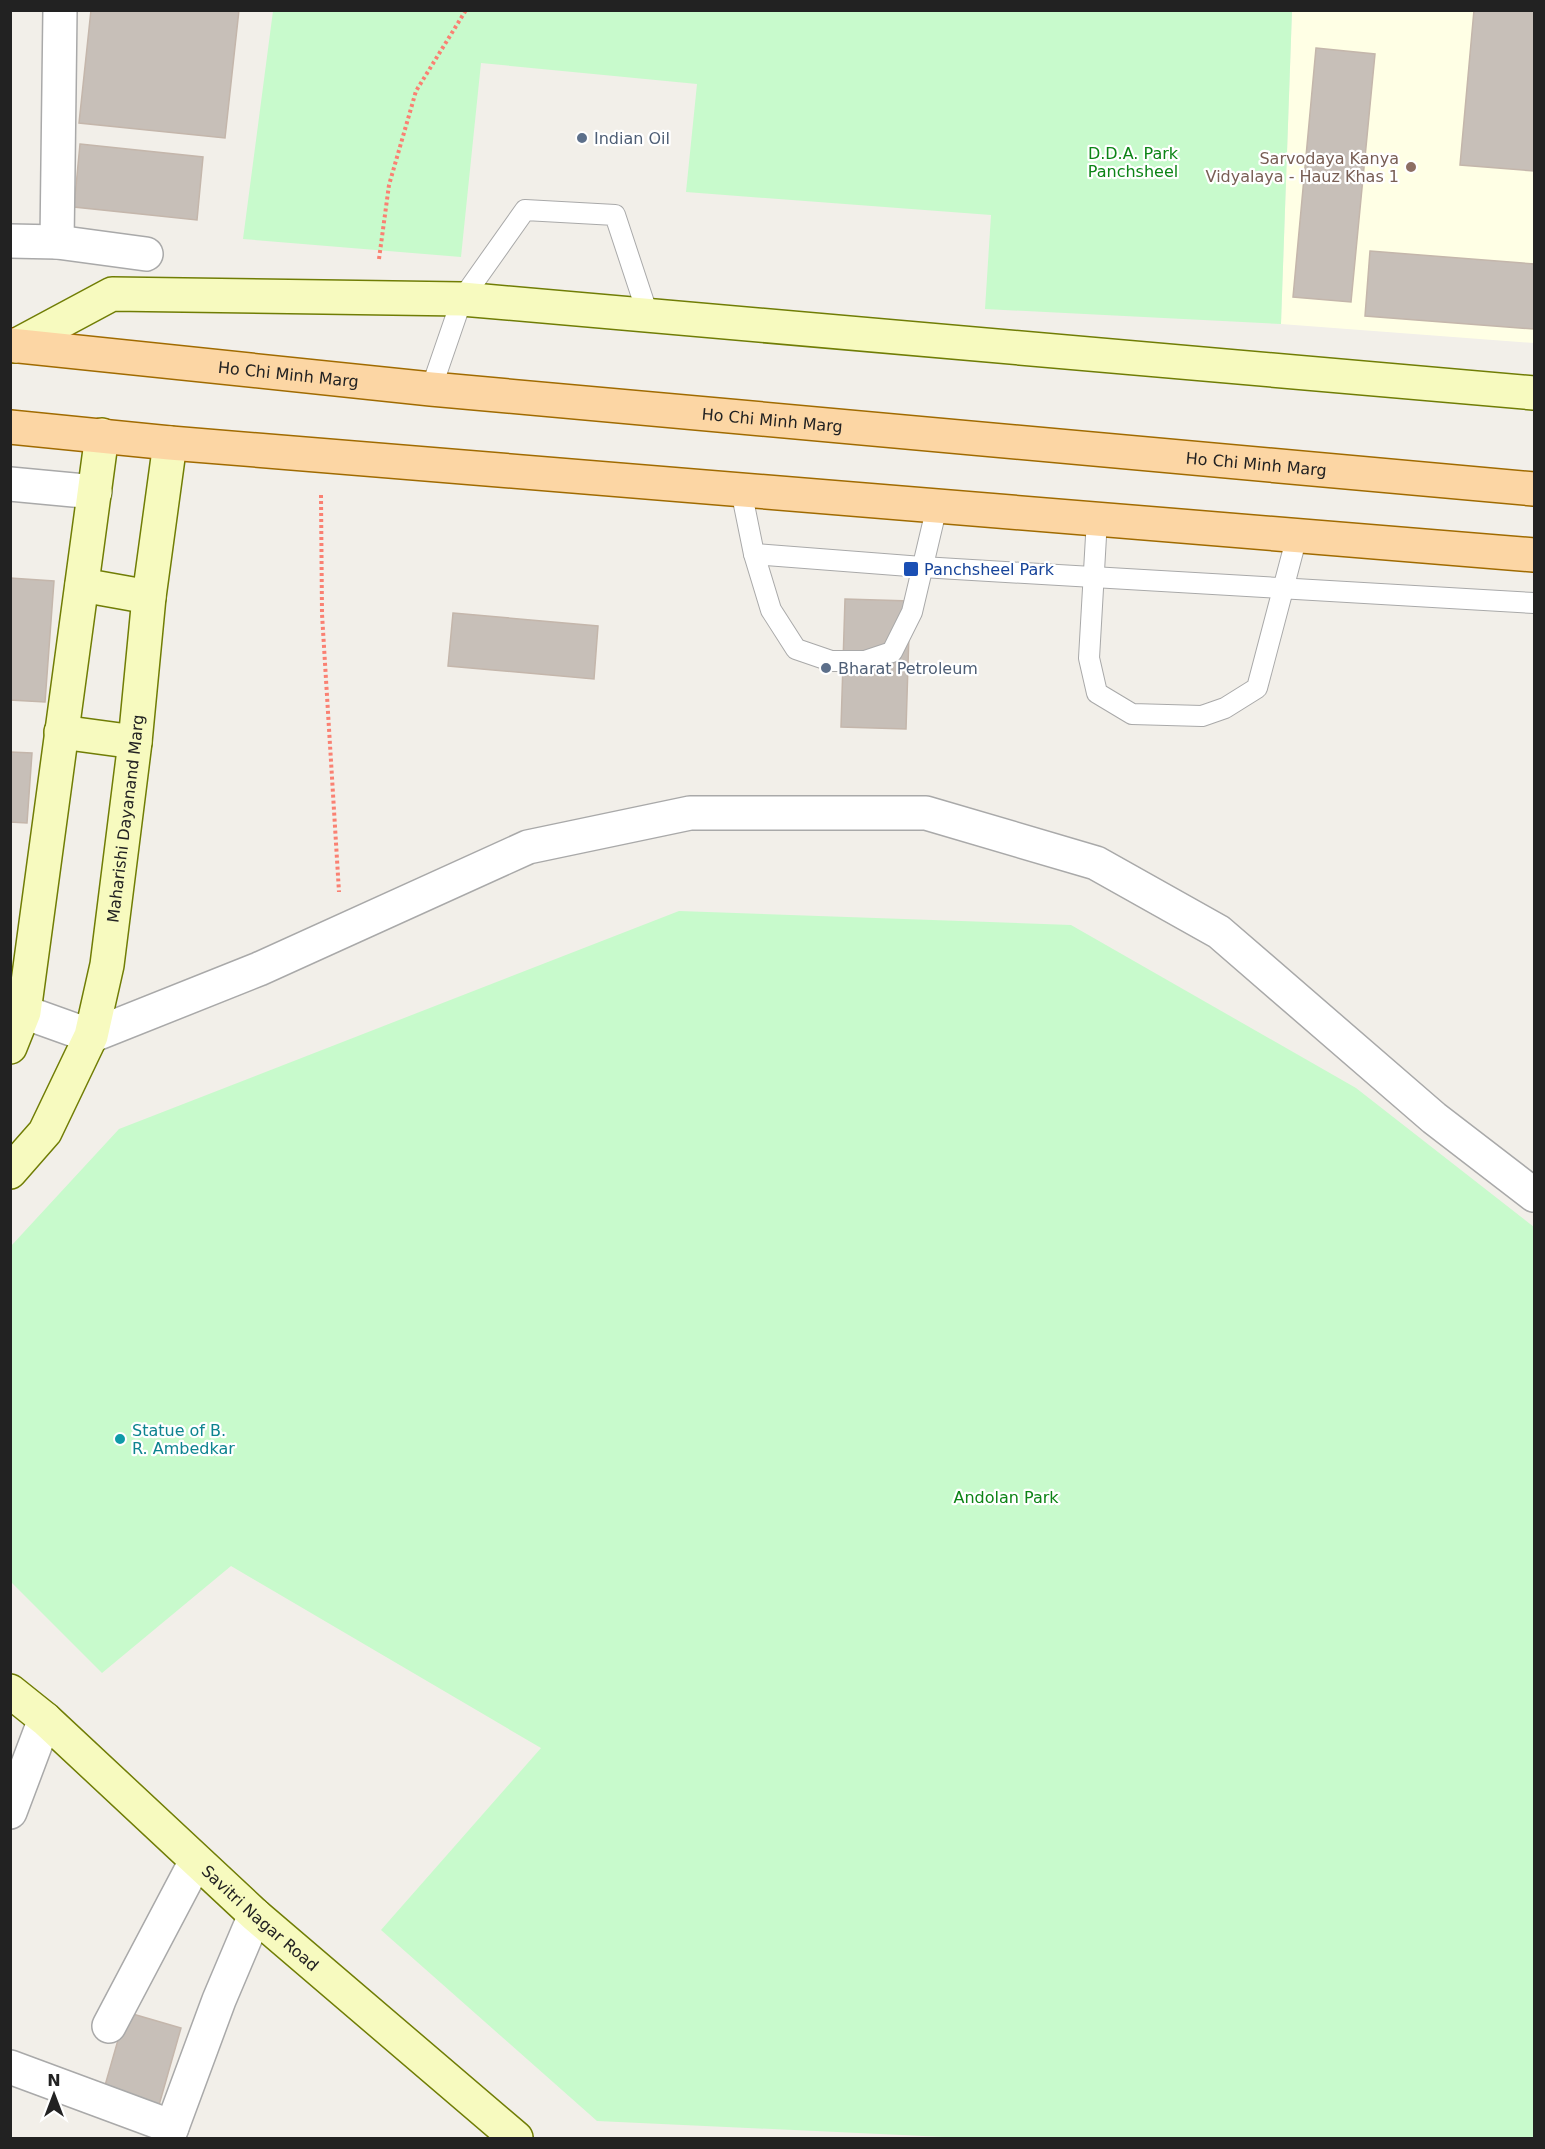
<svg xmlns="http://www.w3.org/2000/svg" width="1545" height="2149" font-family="'DejaVu Sans',sans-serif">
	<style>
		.education { fill: #ffffe5 }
		.park { fill: #c8facc }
		.building { fill: #c7bfb8; stroke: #c4b6ab; stroke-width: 1.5 }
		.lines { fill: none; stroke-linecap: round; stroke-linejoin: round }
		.lane-casing { stroke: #a9a9a9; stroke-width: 22 }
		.street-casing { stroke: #a9a9a9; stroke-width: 36 }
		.secondary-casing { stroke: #707d05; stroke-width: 36 }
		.primary-casing { stroke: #a06b00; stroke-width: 36 }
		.path { stroke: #fa8072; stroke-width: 4; stroke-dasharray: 3 3; stroke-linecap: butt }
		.lane { stroke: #fff; stroke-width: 20 }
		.street { stroke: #fff; stroke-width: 33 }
		.secondary { stroke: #f7fabf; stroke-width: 33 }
		.primary { stroke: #fcd6a4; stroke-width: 33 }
		.service-dot { fill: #5c6f8a; stroke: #fff; stroke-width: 2 }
		.education-dot { fill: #8d6e63; stroke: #fff; stroke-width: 2 }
		.transit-dot { fill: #1a4fb4; stroke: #fff; stroke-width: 2 }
		.culture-dot { fill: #0f9aa8; stroke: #fff; stroke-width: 2 }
		.labels { text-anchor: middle; stroke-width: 4.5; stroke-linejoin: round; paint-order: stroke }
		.service-label { font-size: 16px; fill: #4e5e75; stroke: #fff; text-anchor: start }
		.park-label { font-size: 16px; fill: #0c8416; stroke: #fff }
		.education-label { font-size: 16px; fill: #785e54; stroke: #fff; text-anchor: end }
		.street-label { font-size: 16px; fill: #222; stroke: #fff }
		.transit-label { font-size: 16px; fill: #164399; stroke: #fff; text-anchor: start }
		.culture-label { font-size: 16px; fill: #0d838f; stroke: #fff; text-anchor: start }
	</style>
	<rect width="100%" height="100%" fill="#f2efe9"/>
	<!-- education -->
	<polygon class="education" points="1292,11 1534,11 1534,343 1281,324"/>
	<!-- park -->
	<g class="park">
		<polygon points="273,11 1292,11 1281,324 985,309 991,215 686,192 697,84 481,63 461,257 243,239"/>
		<polygon points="679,911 1071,925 1356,1088 1534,1227 1534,2138 966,2138 597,2121 381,1930 541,1748 231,1566 102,1673 11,1582 11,1246 119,1129"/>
	</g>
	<!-- building -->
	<g class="building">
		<polygon points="91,10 239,10 225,138 79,123"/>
		<polygon points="1474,10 1534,10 1534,171 1460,165"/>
		<polygon points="1316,48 1375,54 1351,302 1293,297"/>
		<polygon points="80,144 203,157 197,220 74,207"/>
		<polygon points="1370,251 1534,264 1534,329 1365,316"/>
		<polygon points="10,578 54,581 45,702 10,700"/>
		<polygon points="845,599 910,601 906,729 841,727"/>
		<polygon points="453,613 598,626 594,679 448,666"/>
		<polygon points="10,752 32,753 27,823 10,822"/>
		<polygon points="126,2012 181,2028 159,2105 104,2089"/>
	</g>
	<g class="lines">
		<!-- lane casing -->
		<g class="lane-casing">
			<g id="lane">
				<polyline points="431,389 462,299 525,210 615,215 648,315"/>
				<polyline points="741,490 754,554 771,610 796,649 831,661 865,661 892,652 912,612 937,506"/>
				<polyline points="1097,519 1089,658 1097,693 1132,714 1202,716 1225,708 1257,688 1297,536"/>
				<polyline points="754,554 922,567 1534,603"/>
			</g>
		</g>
		<!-- street casing -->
		<g class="street-casing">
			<g id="street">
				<polyline points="10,241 57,242 146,254"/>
				<polyline points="57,242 60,10"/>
				<polyline points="10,484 95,492"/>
				<polyline points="24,1012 91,1036 259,969 528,847 690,813 926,813 1096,863 1219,932 1434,1118 1534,1195"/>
				<polyline points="10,1812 45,1719"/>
				<polyline points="109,2026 196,1861"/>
				<polyline points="10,2067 172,2127"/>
				<polyline points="168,2138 219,2000 255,1915"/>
			</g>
		</g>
		<!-- secondary casing -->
		<g class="secondary-casing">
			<g id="secondary">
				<polyline points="15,346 112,294 462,299 1534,393"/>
				<polyline points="82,585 149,597"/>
				<polyline points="61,732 135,742"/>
				<polyline points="10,1047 24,1012 102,435"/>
				<path id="s1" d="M10,1172L45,1132L91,1036L107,965L135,742L149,597L170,443"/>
				<path id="s2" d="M10,1691L45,1719L255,1915L516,2138"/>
			</g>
		</g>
		<!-- primary casing -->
		<g class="primary-casing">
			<g id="primary">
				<path id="s3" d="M10,345L431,389L1534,489"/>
				<polyline points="10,427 170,443 1534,555"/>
			</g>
		</g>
		<!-- path -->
		<g class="path">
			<polyline points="379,259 389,185 416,91 466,10"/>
			<polyline points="321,495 322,614 339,892"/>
		</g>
		<!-- lane -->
		<use href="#lane" class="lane"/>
		<!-- street -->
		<use href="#street" class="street"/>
		<!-- secondary -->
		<use href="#secondary" class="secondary"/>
		<!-- primary -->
		<use href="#primary" class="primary"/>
	</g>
	<!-- markers -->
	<g class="service-dot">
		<circle cx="582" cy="138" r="6"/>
		<circle cx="826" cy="668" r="6"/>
	</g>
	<circle class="education-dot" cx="1411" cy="167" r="6"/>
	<rect class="transit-dot" x="903" y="561" width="16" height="16" rx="3"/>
	<circle class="culture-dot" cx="120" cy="1439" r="6"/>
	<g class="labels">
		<!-- service labels -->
		<g class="service-label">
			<text x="594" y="144">Indian Oil</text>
			<text x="838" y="674">Bharat Petroleum</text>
		</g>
		<!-- park labels -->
		<g class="park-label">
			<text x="1133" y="159">D.D.A. Park<tspan x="1133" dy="18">Panchsheel</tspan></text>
			<text x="1006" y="1503">Andolan Park</text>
		</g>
		<!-- education labels -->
		<g class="education-label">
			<text x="1399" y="164">Sarvodaya Kanya<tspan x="1399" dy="18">Vidyalaya - Hauz Khas 1</tspan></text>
		</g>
		<!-- street labels -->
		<g class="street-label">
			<text dy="6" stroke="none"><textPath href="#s3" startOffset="280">Ho Chi Minh Marg</textPath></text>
			<text dy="6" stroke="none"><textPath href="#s3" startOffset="766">Ho Chi Minh Marg</textPath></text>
			<text dy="6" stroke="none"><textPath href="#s3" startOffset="1252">Ho Chi Minh Marg</textPath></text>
			<text dy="6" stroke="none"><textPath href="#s1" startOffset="380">Maharishi Dayanand Marg</textPath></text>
			<text dy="6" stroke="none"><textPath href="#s2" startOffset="338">Savitri Nagar Road</textPath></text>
		</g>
		<!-- transit labels -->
		<g class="transit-label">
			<text x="924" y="575">Panchsheel Park</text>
		</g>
		<!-- culture labels -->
		<g class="culture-label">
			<text x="132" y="1436">Statue of B.<tspan x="132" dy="18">R. Ambedkar</tspan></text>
		</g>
	</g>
	<!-- border -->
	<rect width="1545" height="2149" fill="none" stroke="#222222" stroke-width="24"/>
	<!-- north arrow -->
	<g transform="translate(54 2095)" stroke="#ffffff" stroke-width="4.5" paint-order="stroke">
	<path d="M0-4.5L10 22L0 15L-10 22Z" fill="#222222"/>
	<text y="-9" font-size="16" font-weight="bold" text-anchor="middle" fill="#222222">N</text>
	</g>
</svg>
